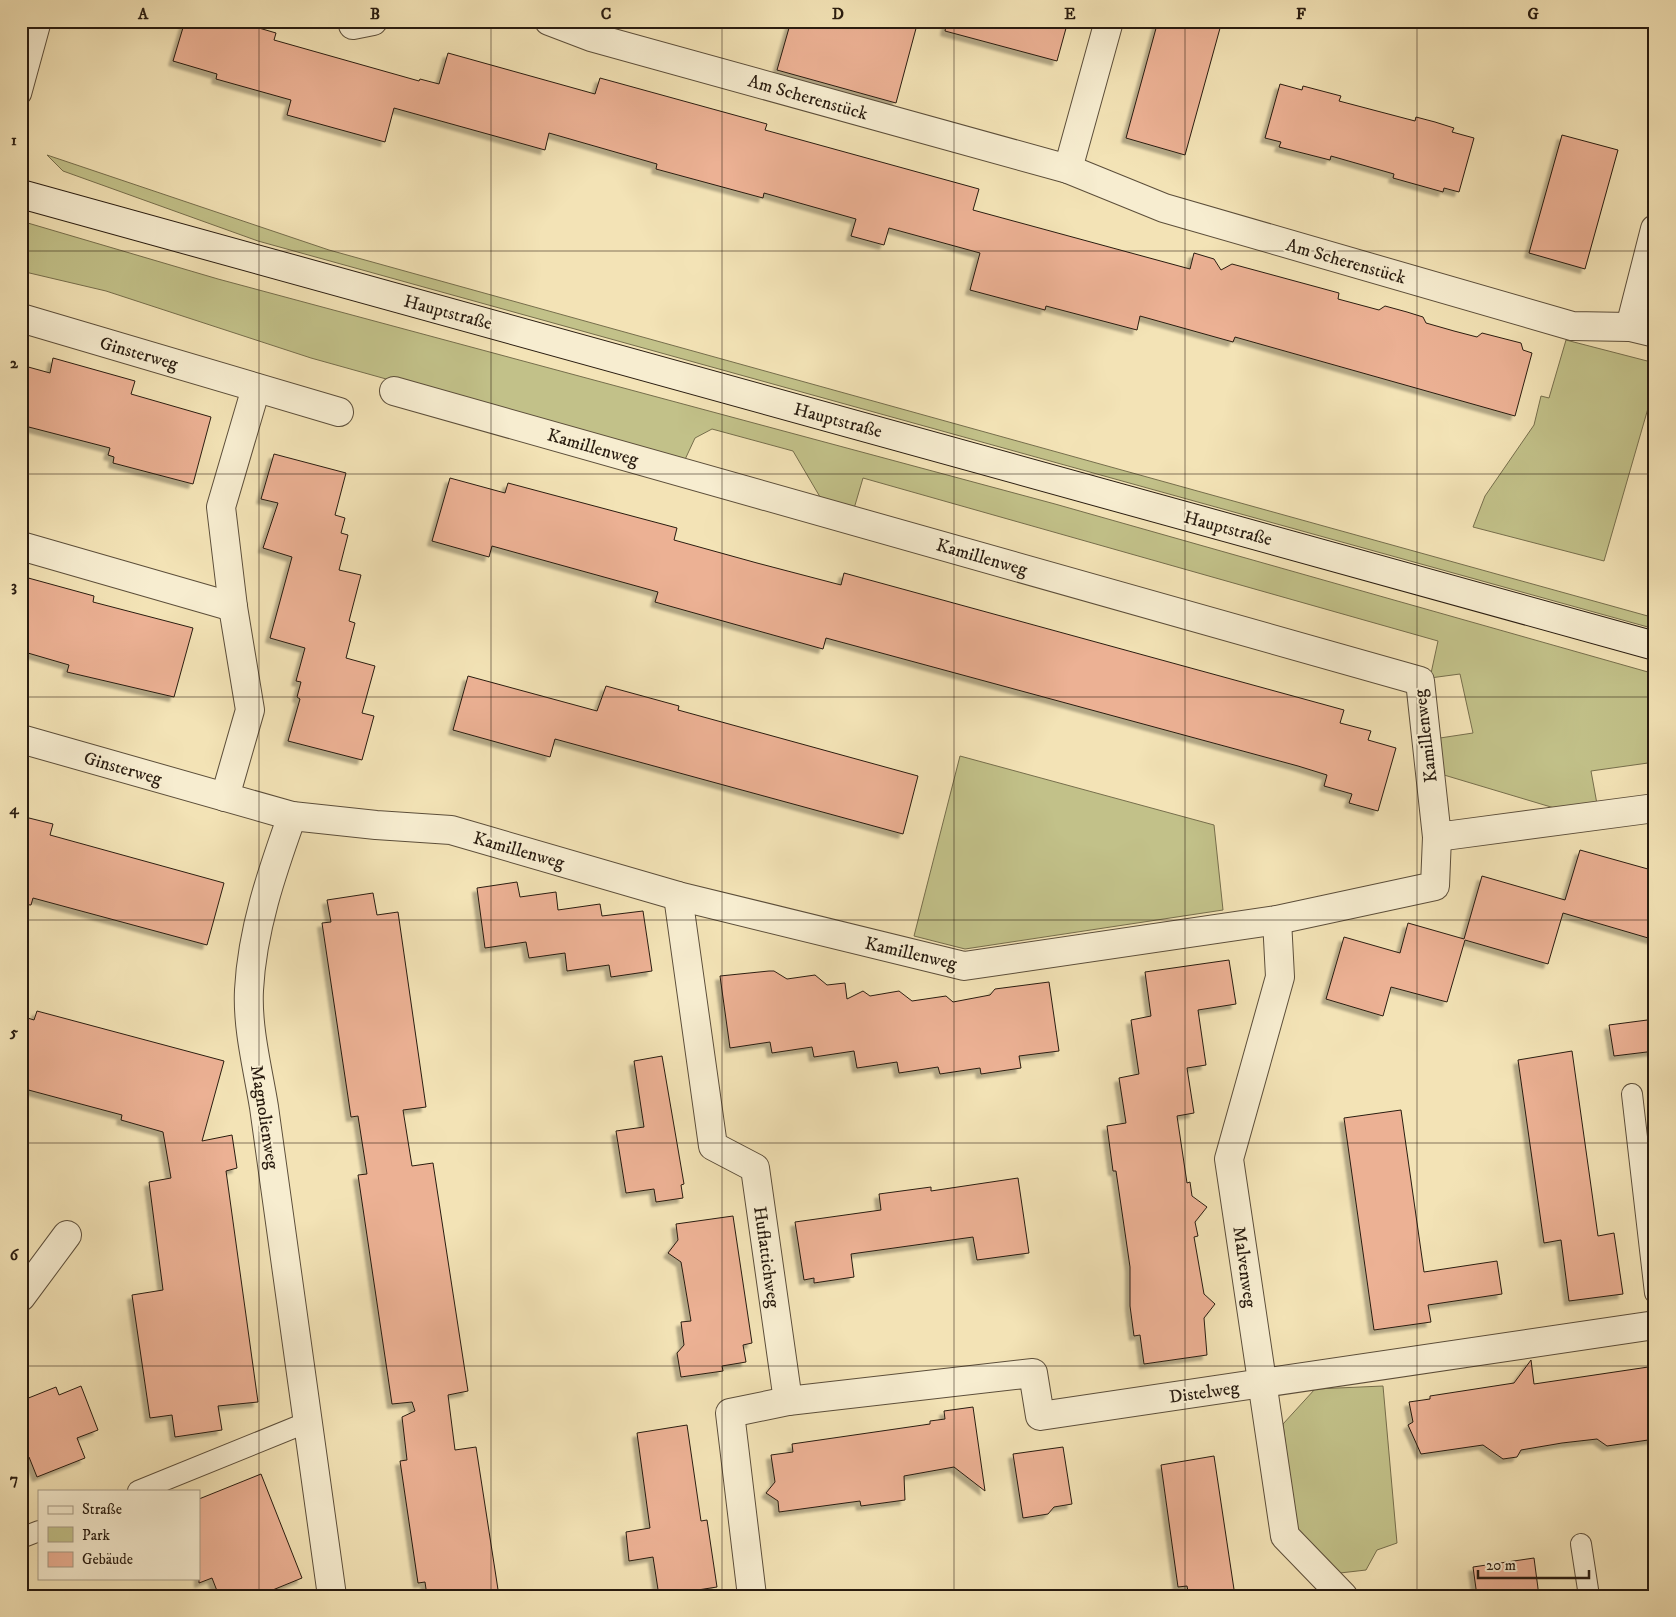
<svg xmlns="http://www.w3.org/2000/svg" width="1676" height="1617" font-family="'IM FELL DW Pica',serif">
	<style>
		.green { fill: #c2c189; stroke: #766e4c }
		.building { fill: #ecb194; stroke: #291c10; filter: url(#shadow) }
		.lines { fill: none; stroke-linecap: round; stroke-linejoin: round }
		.lane-casing { stroke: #5c4e3a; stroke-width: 22 }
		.street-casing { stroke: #5c4e3a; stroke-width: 30 }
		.secondary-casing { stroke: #291c10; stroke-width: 30 }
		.lane { stroke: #f7edd0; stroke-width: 20 }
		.street { stroke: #f7edd0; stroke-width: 28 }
		.secondary { stroke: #f7edd0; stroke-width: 28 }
		.grid { fill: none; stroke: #291c10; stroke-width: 1; stroke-opacity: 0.55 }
		.labels { text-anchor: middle; stroke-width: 4; stroke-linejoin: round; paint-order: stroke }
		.street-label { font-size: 18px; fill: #291c10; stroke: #f7edd0 }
		.neatline { fill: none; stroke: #291c10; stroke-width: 2 }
		.grid-label { font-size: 16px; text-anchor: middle; font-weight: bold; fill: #291c10 }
	</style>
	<defs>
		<filter id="shadow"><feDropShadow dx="-4.5" dy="4.5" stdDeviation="1" flood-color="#0004"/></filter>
	</defs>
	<rect width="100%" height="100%" fill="#f3e3b6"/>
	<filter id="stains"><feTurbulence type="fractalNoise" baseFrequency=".004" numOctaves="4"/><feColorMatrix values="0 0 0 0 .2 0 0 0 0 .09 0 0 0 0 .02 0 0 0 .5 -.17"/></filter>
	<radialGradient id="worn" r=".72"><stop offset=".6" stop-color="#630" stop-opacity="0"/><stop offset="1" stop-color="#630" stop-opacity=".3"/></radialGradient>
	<!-- green -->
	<g class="green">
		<polygon points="47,155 329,250 1655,618 1655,629 258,241 63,171"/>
		<polygon points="21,221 218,279 1055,504 1655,674 1655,762 1591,771 1597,804 1561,810 1444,775 1440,738 1473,733 1460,674 1430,678 1438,641 863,478 853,512 823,502 793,451 712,429 695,438 682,466 422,389 311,358 106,291 21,271"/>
		<polygon points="1566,340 1655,363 1655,384 1604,561 1473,527 1485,496 1534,425 1541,396 1549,398"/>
		<polygon points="960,756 1214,825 1223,910 965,949 914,936"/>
		<polygon points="1383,1386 1397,1543 1377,1550 1366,1570 1340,1573 1296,1529 1283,1424 1315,1389"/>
	</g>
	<!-- building -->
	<g class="building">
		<polygon points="185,21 235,21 276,33 274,40 419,81 420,79 439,84 448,53 595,94 600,78 767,124 765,130 979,189 973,210 1190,269 1194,253 1214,259 1221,270 1232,264 1258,271 1339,293 1338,299 1379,310 1385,306 1407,312 1423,317 1426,323 1454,331 1477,337 1482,333 1521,343 1523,350 1532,353 1515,416 1235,337 1233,342 1140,316 1137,330 1046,306 1045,310 970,290 980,253 889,228 884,245 851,236 856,219 764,193 763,198 656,169 657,164 549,133 545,150 394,108 385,142 287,115 291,100 216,79 217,74 173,61"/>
		<polygon points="791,21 918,21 896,103 777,70"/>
		<polygon points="947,21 1068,21 1057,61 945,31"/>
		<polygon points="1158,21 1222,21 1185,155 1126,138"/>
		<polygon points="1280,84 1302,90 1303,86 1341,96 1339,101 1415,121 1416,117 1435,122 1454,128 1452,132 1474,138 1459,192 1444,188 1443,192 1393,178 1394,174 1331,156 1330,160 1279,147 1281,142 1265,138"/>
		<polygon points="1562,135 1618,150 1585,269 1529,253"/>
		<polygon points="53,358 135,381 131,394 211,417 193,484 113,463 114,457 108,455 110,448 21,425 21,365 50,373"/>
		<polygon points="274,454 346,473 335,515 345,518 341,533 348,535 339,570 361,575 349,621 355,623 346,658 375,666 362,713 374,716 362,760 288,741 300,699 297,697 301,682 296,681 305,648 270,638 292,557 263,548 278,503 261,499"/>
		<polygon points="450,478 505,493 508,483 677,528 674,540 757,563 841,585 844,573 1344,710 1340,723 1371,731 1368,740 1396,748 1378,811 1349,803 1352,794 1324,786 1327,775 1298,766 826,638 823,649 655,602 658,592 492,546 489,557 432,541"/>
		<polygon points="21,576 94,596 93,602 193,628 174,697 67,672 69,665 21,651"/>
		<polygon points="468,676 597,711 606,686 679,706 678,710 918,776 903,834 555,739 550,757 453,730"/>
		<polygon points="21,816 53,824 50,835 224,883 207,945 33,898 31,905 21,904"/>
		<polygon points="1580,850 1655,871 1655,940 1563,913 1548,964 1465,940 1447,1002 1391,987 1383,1016 1326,999 1344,937 1400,953 1408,923 1464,939 1482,876 1565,900"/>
		<polygon points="517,882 520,897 556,892 558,910 600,904 602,916 643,911 652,971 611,977 609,965 567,971 565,953 529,958 526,942 485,948 477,888"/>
		<polygon points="373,893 377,915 398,912 426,1107 403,1110 412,1166 433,1163 468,1391 448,1395 455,1450 476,1447 499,1596 427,1596 425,1582 418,1583 400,1461 407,1460 402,1417 415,1411 412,1402 392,1404 358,1175 367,1174 358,1116 351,1117 322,923 331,922 327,900"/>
		<polygon points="1229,960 1236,1004 1198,1010 1206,1065 1187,1068 1194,1113 1177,1116 1187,1183 1190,1182 1192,1196 1207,1207 1195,1222 1198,1236 1194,1237 1204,1294 1215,1304 1204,1318 1207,1355 1144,1364 1140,1335 1134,1336 1130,1306 1130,1267 1116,1171 1113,1171 1107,1126 1126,1123 1119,1078 1139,1074 1131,1020 1151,1016 1145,972"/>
		<polygon points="769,971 774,971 787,979 815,975 827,985 845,983 847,999 863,991 870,996 899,991 912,1001 946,996 953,1002 990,995 995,989 1049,982 1059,1051 1019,1056 1021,1068 981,1074 980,1068 940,1074 938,1067 899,1073 897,1062 857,1068 854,1051 814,1057 812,1047 772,1053 770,1042 730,1048 720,976"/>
		<polygon points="37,1011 224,1061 202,1141 232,1135 237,1168 226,1171 258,1402 218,1406 222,1430 175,1437 172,1415 150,1418 132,1295 163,1290 149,1182 171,1178 163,1132 121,1120 122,1115 21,1088 21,1016 34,1020"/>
		<polygon points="1655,1019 1655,1051 1614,1056 1609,1025"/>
		<polygon points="1572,1051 1598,1236 1614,1233 1623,1294 1569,1301 1561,1240 1544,1243 1518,1060"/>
		<polygon points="662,1056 684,1184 681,1185 683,1198 656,1202 654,1189 626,1193 616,1131 644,1127 634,1061"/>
		<polygon points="1401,1110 1424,1272 1497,1261 1502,1294 1428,1305 1431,1322 1374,1330 1344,1118"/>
		<polygon points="1018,1178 1029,1253 977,1260 973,1237 851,1254 854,1277 814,1283 814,1278 804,1280 795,1222 881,1210 879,1194 931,1187 931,1191"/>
		<polygon points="733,1216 752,1343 743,1345 746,1362 722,1366 723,1371 681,1377 677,1353 684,1345 681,1322 691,1321 681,1262 668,1253 678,1240 676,1224"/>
		<polygon points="1531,1360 1534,1384 1655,1366 1655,1439 1607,1446 1597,1439 1562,1443 1521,1450 1517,1457 1503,1459 1483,1445 1421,1454 1408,1425 1413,1422 1409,1402 1430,1399 1430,1396 1514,1383"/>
		<polygon points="81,1386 98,1430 77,1438 85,1458 37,1477 29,1457 21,1460 21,1401 56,1387 59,1395"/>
		<polygon points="973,1407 985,1491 954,1467 904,1476 905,1500 861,1506 860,1501 779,1512 778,1501 766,1493 775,1482 771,1455 793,1452 792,1444 930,1424 930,1421 945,1419 944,1411"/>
		<polygon points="687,1425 701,1521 707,1520 717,1587 659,1596 653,1557 629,1561 626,1532 650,1528 637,1433"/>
		<polygon points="1063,1447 1072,1504 1054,1507 1048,1514 1023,1518 1013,1454"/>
		<polygon points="1214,1456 1235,1596 1189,1596 1187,1586 1178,1587 1161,1465"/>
		<polygon points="261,1474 302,1578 258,1596 219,1596 212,1578 199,1583 199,1499"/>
		<polygon points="1534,1558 1539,1596 1477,1596 1473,1567"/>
	</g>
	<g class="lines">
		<!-- lane casing -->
		<g class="lane-casing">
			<g id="lane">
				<polyline points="21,94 41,21"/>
				<polyline points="1632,1094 1655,1293"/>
				<polyline points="138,1491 308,1422"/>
				<polyline points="21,1538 39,1531"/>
				<polyline points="1581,1544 1589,1596"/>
			</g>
		</g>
		<!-- street casing -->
		<g class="street-casing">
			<g id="street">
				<polyline points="549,21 591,37 1068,169 1164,208 1572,326 1630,327 1655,333"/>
				<polyline points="353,25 373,21"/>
				<polyline points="1068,169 1109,21"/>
				<polyline points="21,318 339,412"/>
				<polyline points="1630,327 1655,229"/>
				<polyline points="394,391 1420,681 1437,837 1655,808"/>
				<polyline points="21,546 233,607"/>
				<polyline points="21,739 292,816 376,825 451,830 678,896 964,966 1277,920 1435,886 1437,837"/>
				<polyline points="225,797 250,710 233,607 221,507 256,388"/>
				<path d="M292,816C272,872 252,930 249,990C247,1028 258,1070 264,1107L332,1596"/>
				<polyline points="678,896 713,1146 755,1168 788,1401 730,1413 752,1596"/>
				<polyline points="1277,920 1280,977 1229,1159 1285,1536 1343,1596"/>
				<polyline points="21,1297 67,1235"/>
				<polyline points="788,1401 1033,1373 1040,1416 1655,1325"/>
			</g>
		</g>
		<!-- secondary casing -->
		<g class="secondary-casing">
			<polyline id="secondary" points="21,194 1655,646"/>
		</g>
		<!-- lane -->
		<use href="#lane" class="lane"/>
		<!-- street -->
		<use href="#street" class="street"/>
		<!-- secondary -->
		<use href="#secondary" class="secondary"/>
	</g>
	<!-- grid -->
	<path class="grid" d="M259,21V1596M491,21V1596M722,21V1596M954,21V1596M1185,21V1596M1417,21V1596M21,251H1655M21,474H1655M21,697H1655M21,920H1655M21,1143H1655M21,1366H1655"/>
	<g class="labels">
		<!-- street labels -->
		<g class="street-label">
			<text transform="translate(808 97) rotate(16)" y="6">Am Scherenstück</text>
			<text transform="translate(1346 261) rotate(16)" y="6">Am Scherenstück</text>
			<text transform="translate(448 312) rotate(15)" y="6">Hauptstraße</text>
			<text transform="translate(139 353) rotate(16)" y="6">Ginsterweg</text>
			<text transform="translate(838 420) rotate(15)" y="6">Hauptstraße</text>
			<text transform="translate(593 447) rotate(16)" y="6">Kamillenweg</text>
			<text transform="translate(1228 528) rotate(15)" y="6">Hauptstraße</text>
			<text transform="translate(982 557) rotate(16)" y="6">Kamillenweg</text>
			<text transform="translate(1425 736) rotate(-97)" y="6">Kamillenweg</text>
			<text transform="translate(123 768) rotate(16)" y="6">Ginsterweg</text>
			<text transform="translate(519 850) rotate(16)" y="6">Kamillenweg</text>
			<text transform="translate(911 953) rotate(13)" y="6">Kamillenweg</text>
			<text transform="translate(265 1117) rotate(81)" y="6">Magnolienweg</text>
			<text transform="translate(767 1257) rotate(82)" y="6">Huflattichweg</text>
			<text transform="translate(1245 1267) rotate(82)" y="6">Malvenweg</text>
			<text transform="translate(1204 1392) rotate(-8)" y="6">Distelweg</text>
		</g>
	</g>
	<!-- margin -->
	<rect width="1676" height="1617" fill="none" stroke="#f3e3b6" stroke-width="55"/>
	<!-- legend -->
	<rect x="38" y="1490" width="162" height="90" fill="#f7edd0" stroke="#a59983"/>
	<rect x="48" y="1506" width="25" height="8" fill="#f7edd0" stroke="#a59983"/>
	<text x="82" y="1514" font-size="15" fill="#291c10">Straße</text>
	<rect x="48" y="1527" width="25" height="15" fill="#c2c189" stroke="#a59983"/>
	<text x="82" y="1540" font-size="15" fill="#291c10">Park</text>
	<rect x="48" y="1552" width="25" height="15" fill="#ecb194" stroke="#a59983"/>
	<text x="82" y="1564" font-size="15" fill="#291c10">Gebäude</text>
	<!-- scale -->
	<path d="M1478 1570v8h111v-8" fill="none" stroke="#291c10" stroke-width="2.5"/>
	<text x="1486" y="1570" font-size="15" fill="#291c10" stroke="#f7edd0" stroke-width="4" paint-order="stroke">20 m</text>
	<rect x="28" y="28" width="1620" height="1562" class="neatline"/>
	<g class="grid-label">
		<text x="143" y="19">A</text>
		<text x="375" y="19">B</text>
		<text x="606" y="19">C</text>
		<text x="838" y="19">D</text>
		<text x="1070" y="19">E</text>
		<text x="1301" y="19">F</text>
		<text x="1533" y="19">G</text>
		<text x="14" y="145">1</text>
		<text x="14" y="368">2</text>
		<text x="14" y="591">3</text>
		<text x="14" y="814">4</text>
		<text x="14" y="1037">5</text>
		<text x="14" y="1260">6</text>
		<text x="14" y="1484">7</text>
	</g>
	<rect width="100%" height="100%" filter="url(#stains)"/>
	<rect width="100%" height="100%" fill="url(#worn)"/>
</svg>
